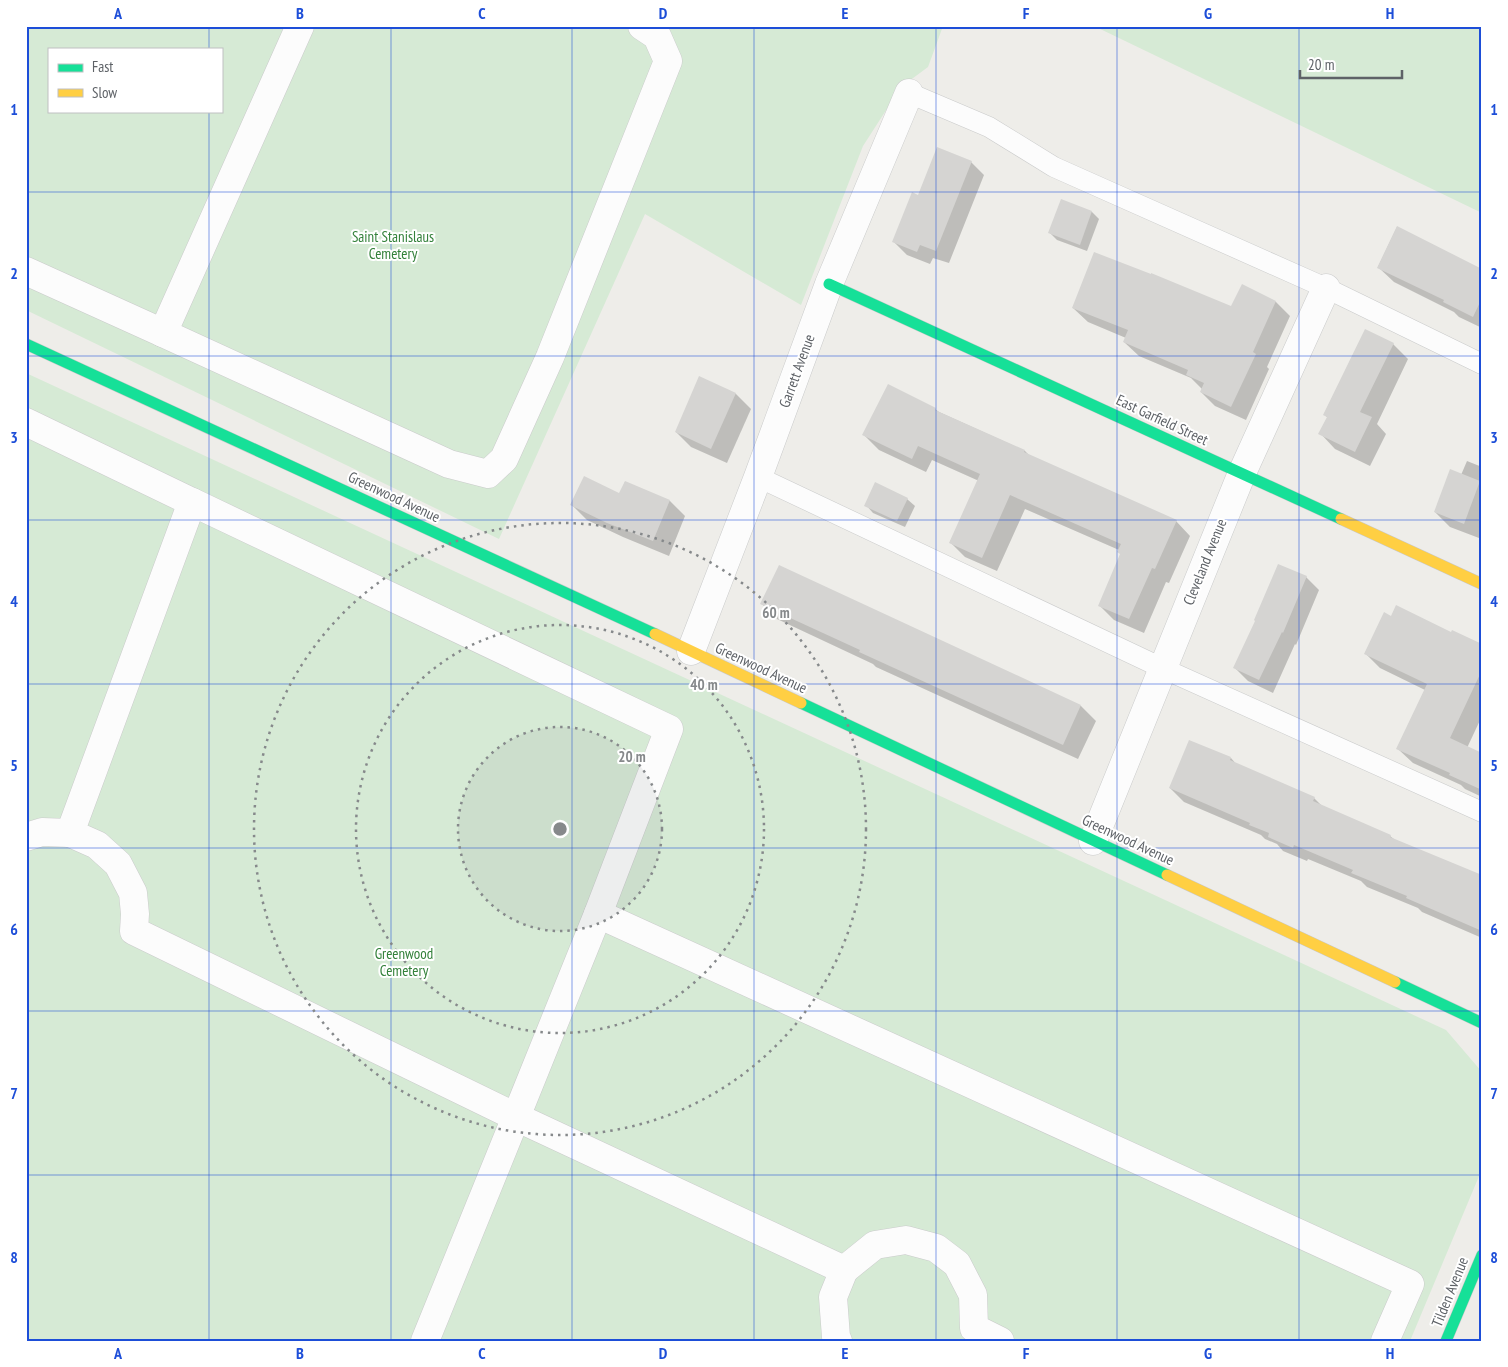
<svg xmlns="http://www.w3.org/2000/svg" width="1508" height="1367" font-family="'PT Sans Narrow',sans-serif">
	<style>
		.green { fill: #d6ead5; fill-rule: evenodd }
		.shadow { fill: #0003 }
		.building { fill: #d5d4d2 }
		.lines { fill: none; stroke-linecap: round; stroke-linejoin: round }
		.lane-casing { stroke: #cacbcb; stroke-width: 21 }
		.street-casing { stroke: #cacbcb; stroke-width: 29 }
		.fast-casing { stroke: #c9c9ca; stroke-width: 12 }
		.slow-casing { stroke: #c9c9ca; stroke-width: 12 }
		.lane { stroke: #fcfcfc; stroke-width: 20 }
		.street { stroke: #fcfcfc; stroke-width: 28 }
		.fast { stroke: #16e098; stroke-width: 11 }
		.slow { stroke: #ffcf43; stroke-width: 11 }
		.grid { fill: none; stroke: #1d4ed8; stroke-width: 1; stroke-opacity: 0.55 }
		.ring { fill: none; stroke: #86898b; stroke-width: 2.5; stroke-dasharray: 2.5 5 }
		.labels { text-anchor: middle; stroke-width: 4; stroke-linejoin: round; paint-order: stroke }
		.park-label { font-size: 15px; fill: #33813a; stroke: #fff }
		.street-label { font-size: 15px; fill: #5e6267; stroke: #fff }
		.centre { fill: #86898b; stroke: #fff; stroke-width: 2.5 }
		.ring-label { font-size: 15px; text-anchor: middle; font-weight: bold; fill: #86898b; stroke: #fff; stroke-width: 4; stroke-linejoin: round; paint-order: stroke }
		.neatline { fill: none; stroke: #1d4ed8; stroke-width: 2 }
		.grid-label { font-size: 16px; text-anchor: middle; font-weight: bold; fill: #1d4ed8 }
	</style>
	<rect width="100%" height="100%" fill="#eeede9"/>
	<!-- green -->
	<g class="green">
		<path d="M26,26H943L928,67L901,87L863,146L801,305L645,214L499,539L26,310ZM49,49H221V111H49Z"/>
		<polygon points="1094,26 1482,26 1482,213"/>
		<polygon points="26,373 1446,1030 1482,1072 1482,1169 1410,1341 26,1341"/>
	</g>
	<!-- shadow -->
	<g class="shadow">
		<polygon points="971,162 984,175 949,263 933,258 930,264 907,255 894,242 919,196"/>
		<polygon points="1062,201 1092,212 1099,219 1087,251 1057,240 1050,233"/>
		<polygon points="1397,227 1482,270 1482,328 1459,317 1454,312 1394,282 1378,267"/>
		<polygon points="1242,286 1276,302 1290,316 1267,367 1269,369 1246,420 1215,406 1201,392 1202,389 1191,378 1139,356 1124,342 1126,338 1088,322 1073,308 1232,307"/>
		<polygon points="1393,344 1408,359 1377,424 1386,434 1370,466 1335,449 1320,433 1328,418 1325,415"/>
		<polygon points="700,378 736,394 751,409 727,463 691,447 676,432"/>
		<polygon points="935,409 939,412 1025,451 1030,456 1176,521 1190,536 1169,583 1166,582 1144,633 1114,620 1100,606 1121,555 1119,550 1025,509 997,571 965,557 950,542 979,481 932,460 926,472 879,450 864,435"/>
		<polygon points="1467,461 1482,467 1482,531 1479,538 1450,527 1435,512 1461,475"/>
		<polygon points="625,482 670,501 685,516 669,556 623,537 587,520 572,505 620,494"/>
		<polygon points="907,499 915,506 905,527 873,513 866,505"/>
		<polygon points="1306,577 1319,590 1296,645 1295,644 1273,693 1248,681 1235,668"/>
		<polygon points="762,604 1081,706 1096,721 1078,759 876,667 873,664 777,619"/>
		<polygon points="1392,617 1452,633 1482,645 1482,716 1467,748 1482,755 1482,797 1465,789 1461,785 1413,763 1398,749 1425,690 1380,668 1365,653"/>
		<polygon points="1231,758 1237,765 1314,798 1322,806 1390,836 1395,840 1482,877 1482,938 1422,912 1418,908 1367,887 1361,881 1308,859 1307,861 1283,851 1277,844 1265,839 1261,835 1184,802 1170,788"/>
	</g>
	<!-- building -->
	<g class="building">
		<polygon points="937,147 972,161 936,251 920,245 917,252 892,242 912,192 918,195"/>
		<polygon points="1061,199 1092,211 1080,245 1048,233"/>
		<polygon points="1397,226 1482,269 1482,298 1473,317 1443,302 1444,300 1377,268"/>
		<polygon points="1094,252 1151,274 1151,273 1231,306 1242,284 1276,301 1253,352 1256,354 1231,407 1200,392 1204,383 1186,375 1188,370 1123,342 1128,330 1072,308"/>
		<polygon points="1365,329 1394,343 1360,412 1372,417 1355,452 1318,434 1327,417 1323,415"/>
		<polygon points="699,376 736,393 711,449 675,432"/>
		<polygon points="888,384 936,408 935,410 1025,450 1024,452 1177,520 1155,569 1152,568 1129,619 1098,606 1120,554 1117,552 1121,544 1010,495 982,558 949,543 980,474 918,446 912,459 862,435"/>
		<polygon points="1450,469 1480,481 1464,524 1434,512"/>
		<polygon points="584,476 619,493 625,481 670,500 653,541 607,523 570,505"/>
		<polygon points="875,482 908,498 897,521 864,506"/>
		<polygon points="1278,564 1307,576 1283,633 1282,632 1259,680 1233,668 1255,621 1254,620"/>
		<polygon points="779,565 1081,705 1063,745 859,652 860,650 760,604"/>
		<polygon points="1396,605 1451,632 1452,630 1482,644 1482,670 1450,738 1482,753 1482,790 1449,775 1450,773 1396,749 1427,684 1364,654 1384,612 1391,616"/>
		<polygon points="1189,740 1231,757 1230,760 1315,797 1313,801 1391,835 1390,837 1482,875 1482,931 1406,898 1407,896 1351,873 1353,870 1294,845 1293,848 1268,837 1269,833 1249,825 1250,823 1169,788"/>
	</g>
	<g class="lines">
		<!-- lane casing -->
		<g class="lane-casing">
			<g id="lane">
				<polyline points="909,93 989,127 1054,167 1326,288 1482,364"/>
				<polyline points="758,477 1162,668 1482,812"/>
			</g>
		</g>
		<!-- street casing -->
		<g class="street-casing">
			<g id="street">
				<polyline points="26,271 163,333 300,26"/>
				<polyline points="163,333 449,464 488,474 504,459 550,357 668,61 657,36 642,26"/>
				<polyline points="26,422 192,502"/>
				<polygon points="192,502 669,729 598,914 516,1117 134,931 135,914 133,893 118,864 97,845 70,833"/>
				<polyline points="691,651 758,477 829,284 909,93"/>
				<polyline points="26,837 42,832 70,833"/>
				<polyline points="1093,841 1242,473 1326,288"/>
				<polyline points="598,914 1410,1284 1385,1341"/>
				<polyline points="844,1270 875,1245 906,1240 936,1248 957,1264 973,1295 974,1328 1000,1341"/>
				<polyline points="425,1341 516,1117 844,1270 833,1297 836,1337 838,1341"/>
			</g>
		</g>
		<!-- fast casing -->
		<g class="fast-casing">
			<g id="fast">
				<polyline points="829,284 1341,519"/>
				<polyline points="26,344 655,634"/>
				<polyline points="801,703 1167,875"/>
				<polyline points="1395,982 1482,1023"/>
				<polyline points="1446,1341 1482,1255"/>
			</g>
		</g>
		<!-- slow casing -->
		<g class="slow-casing">
			<g id="slow">
				<polyline points="1341,519 1482,584"/>
				<polyline points="655,634 801,703"/>
				<polyline points="1167,875 1395,982"/>
			</g>
		</g>
		<!-- lane -->
		<use href="#lane" class="lane"/>
		<!-- street -->
		<use href="#street" class="street"/>
		<!-- fast -->
		<use href="#fast" class="fast"/>
		<!-- slow -->
		<use href="#slow" class="slow"/>
	</g>
	<!-- grid -->
	<path class="grid" d="M209,26V49M391,26V1341M572,26V1341M754,26V1341M936,26V1341M1117,26V1341M1299,26V1341M209,111V1341M26,192H1482M26,356H1482M26,520H1482M26,684H1482M26,848H1482M26,1011H1482M26,1175H1482"/>
	<!-- distance rings -->
	<circle cx="560" cy="829" r="102" fill="#86898b" fill-opacity=".12"/>
	<g class="ring">
		<circle cx="560" cy="829" r="102"/>
		<circle cx="560" cy="829" r="204"/>
		<circle cx="560" cy="829" r="306"/>
	</g>
	<g class="labels">
		<!-- park labels -->
		<g class="park-label">
			<text x="393" y="242">Saint Stanislaus<tspan x="393" dy="17">Cemetery</tspan></text>
			<text x="404" y="959">Greenwood<tspan x="404" dy="17">Cemetery</tspan></text>
		</g>
		<!-- street labels -->
		<g class="street-label">
			<text transform="translate(797 371) rotate(-70)" y="5">Garrett Avenue</text>
			<text transform="translate(1162 420) rotate(25)" y="5">East Garfield Street</text>
			<text transform="translate(394 497) rotate(25)" y="5">Greenwood Avenue</text>
			<text transform="translate(1205 562) rotate(-68)" y="5">Cleveland Avenue</text>
			<text transform="translate(761 668) rotate(25)" y="5">Greenwood Avenue</text>
			<text transform="translate(1128 840) rotate(25)" y="5">Greenwood Avenue</text>
			<text transform="translate(1450 1292) rotate(-68)" y="5">Tilden Avenue</text>
		</g>
	</g>
	<circle cx="560" cy="829" r="8" class="centre"/>
	<g class="ring-label">
		<text x="776" y="618">60 m</text>
		<text x="704" y="690">40 m</text>
		<text x="632" y="762">20 m</text>
	</g>
	<!-- border -->
	<rect width="1508" height="1367" fill="none" stroke="#ffffff" stroke-width="55"/>
	<!-- legend -->
	<rect x="48" y="48" width="175" height="65" fill="#ffffff" stroke="#bfc0c2"/>
	<rect x="58" y="64" width="25" height="8" fill="#16e098" stroke="#bfc0c2"/>
	<text x="92" y="72" font-size="15" fill="#5e6267">Fast</text>
	<rect x="58" y="89" width="25" height="8" fill="#ffcf43" stroke="#bfc0c2"/>
	<text x="92" y="98" font-size="15" fill="#5e6267">Slow</text>
	<!-- scale -->
	<path d="M1300 70v8h102v-8" fill="none" stroke="#5e6267" stroke-width="2.5"/>
	<text x="1308" y="70" font-size="15" fill="#5e6267" stroke="#ffffff" stroke-width="4" paint-order="stroke">20 m</text>
	<rect x="28" y="28" width="1452" height="1312" class="neatline"/>
	<g class="grid-label">
		<text x="118" y="19">A</text>
		<text x="300" y="19">B</text>
		<text x="482" y="19">C</text>
		<text x="663" y="19">D</text>
		<text x="845" y="19">E</text>
		<text x="1026" y="19">F</text>
		<text x="1208" y="19">G</text>
		<text x="1390" y="19">H</text>
		<text x="14" y="115">1</text>
		<text x="1494" y="115">1</text>
		<text x="14" y="279">2</text>
		<text x="1494" y="279">2</text>
		<text x="14" y="443">3</text>
		<text x="1494" y="443">3</text>
		<text x="14" y="607">4</text>
		<text x="1494" y="607">4</text>
		<text x="14" y="771">5</text>
		<text x="1494" y="771">5</text>
		<text x="14" y="935">6</text>
		<text x="1494" y="935">6</text>
		<text x="14" y="1099">7</text>
		<text x="1494" y="1099">7</text>
		<text x="14" y="1263">8</text>
		<text x="1494" y="1263">8</text>
		<text x="118" y="1359">A</text>
		<text x="300" y="1359">B</text>
		<text x="482" y="1359">C</text>
		<text x="663" y="1359">D</text>
		<text x="845" y="1359">E</text>
		<text x="1026" y="1359">F</text>
		<text x="1208" y="1359">G</text>
		<text x="1390" y="1359">H</text>
	</g>
</svg>
